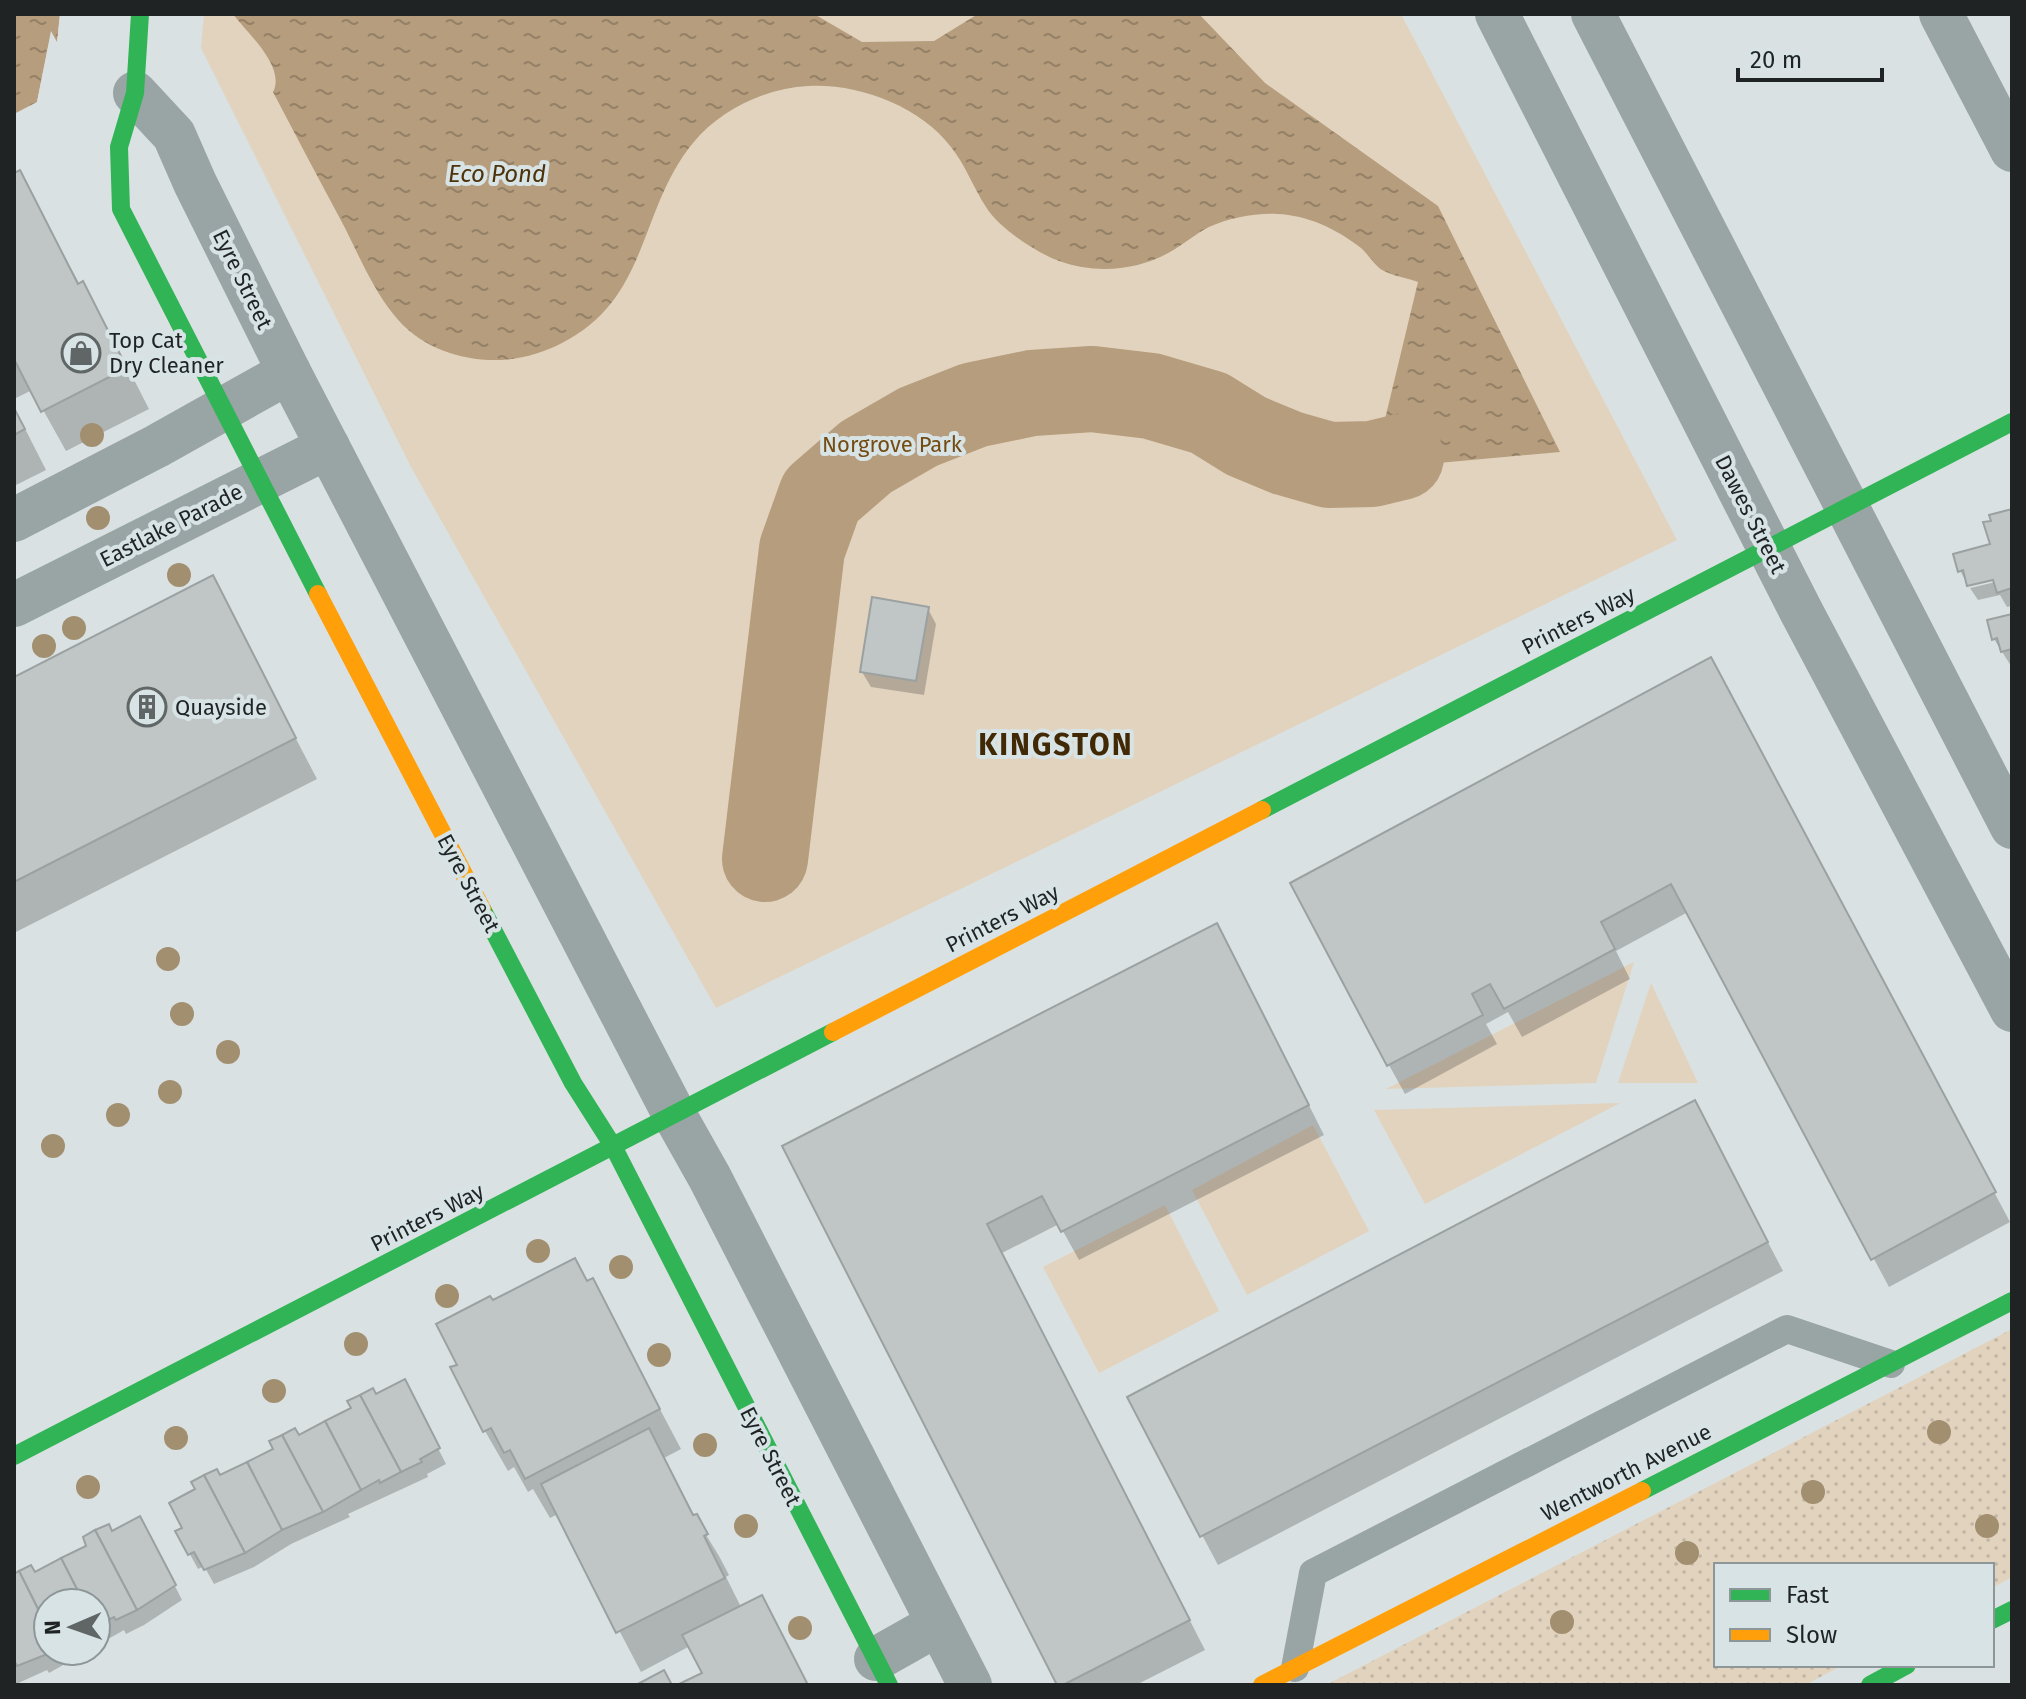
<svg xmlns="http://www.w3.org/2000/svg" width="2026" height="1699" font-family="'Fira Sans',sans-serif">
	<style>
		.grass { fill: url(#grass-dots) }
		.park { fill: #e2d3be }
		.water { fill: url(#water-ripples) }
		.pier { fill: #dae1e2 }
		.shadow { fill: #0003 }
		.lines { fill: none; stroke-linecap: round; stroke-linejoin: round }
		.river { stroke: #b69d7d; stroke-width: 86 }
		.building { fill: #c0c5c5; stroke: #9ba1a1; stroke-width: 2 }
		.lane { stroke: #99a4a5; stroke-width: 28 }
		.street { stroke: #99a4a5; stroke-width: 44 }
		.fast { stroke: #30b455; stroke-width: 18 }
		.slow { stroke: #ff9f0a; stroke-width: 18 }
		.tree { fill: #a28f70 }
		.labels { text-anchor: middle; stroke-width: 8; stroke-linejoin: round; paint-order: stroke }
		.street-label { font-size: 22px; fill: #1f2324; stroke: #d7e3e5 }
		.poi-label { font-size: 22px; fill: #1f2324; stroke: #d7e3e5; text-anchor: start }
		.park-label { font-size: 22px; fill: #744c13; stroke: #d7e3e5 }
		.water-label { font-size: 24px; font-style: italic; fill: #4d320b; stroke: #d7e3e5 }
		.district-label { font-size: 30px; font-weight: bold; letter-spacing: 2px; fill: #422906; stroke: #d7e3e5 }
	</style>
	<defs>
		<pattern id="grass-dots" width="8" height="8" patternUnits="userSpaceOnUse" patternTransform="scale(2)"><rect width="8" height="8" fill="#e2d3be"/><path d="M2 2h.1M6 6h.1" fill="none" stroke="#c1b5a3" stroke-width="1.8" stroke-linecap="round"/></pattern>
		<pattern id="water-ripples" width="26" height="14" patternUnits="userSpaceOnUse" patternTransform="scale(2)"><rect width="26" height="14" fill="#b69d7d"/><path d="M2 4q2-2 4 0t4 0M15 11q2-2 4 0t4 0" fill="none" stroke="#938066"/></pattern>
	</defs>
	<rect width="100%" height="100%" fill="#dae1e2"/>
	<!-- grass -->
	<polygon class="grass" points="2012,1329 2012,1577 1992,1588 1992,1565 1716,1565 1716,1665 1843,1665 1805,1685 1326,1685"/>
	<!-- park -->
	<g class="park">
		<polygon points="204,14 1401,14 1677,540 716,1008 411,467 201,48"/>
		<polygon points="1634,962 1596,1083 1386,1089"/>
		<polygon points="1651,983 1698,1083 1618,1083"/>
		<polygon points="1620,1103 1425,1204 1374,1110"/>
		<polygon points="1313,1125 1369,1231 1247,1295 1192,1190"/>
		<polygon points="1165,1205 1219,1311 1099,1373 1043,1267"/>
	</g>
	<!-- water -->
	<g class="water">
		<polygon points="14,14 60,14 57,44 51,33 37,102 14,114"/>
		<path d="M233,14H814L862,42L934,41L978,14H1199L1265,83L1438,206L1560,452L1373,469L1418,282C1407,278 1393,276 1382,270C1374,265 1368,254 1361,248C1337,229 1307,215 1277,214C1254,213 1230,218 1209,227C1195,234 1184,244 1170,252C1137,271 1095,274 1059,261C1035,252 999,228 986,207C973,187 966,166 951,147C920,106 858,83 808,86C766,88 720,110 693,143C638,210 650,298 562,343C539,355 514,361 488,360C452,358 417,344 394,315C373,289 360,258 345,228C321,183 297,138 273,92C286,67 248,34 233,14Z"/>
	</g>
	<!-- pier -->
	<polygon class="pier" points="60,14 64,14 61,45 56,48 53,44 41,100 37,102 51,31 57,42"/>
	<!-- shadow -->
	<g class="shadow">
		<polygon points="19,172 80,285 82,284 105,323 149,409 66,451 32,390 14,399 14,175"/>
		<polygon points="14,407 46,470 14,486"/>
		<polygon points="2012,511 2012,606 2007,607 2000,595 1978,600 1970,588 2004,580 2003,576 1969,584 1969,586 1960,571 1992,546"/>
		<polygon points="212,578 317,779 14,933 14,679"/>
		<polygon points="928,609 936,624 924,695 871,687 862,672"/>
		<polygon points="2012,616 2012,666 2011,666 1994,639"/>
		<polygon points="1727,688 2010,1222 1889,1287 1688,912 1616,951 1630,979 1522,1037 1508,1012 1486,1024 1497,1044 1405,1094 1389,1065"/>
		<polygon points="1233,955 1324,1135 1079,1260 1059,1224 1002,1253 1205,1650 1136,1685 1059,1685 785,1147"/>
		<polygon points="1695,1103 1783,1271 1218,1565 1129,1398"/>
		<polygon points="592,1281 681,1449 664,1458 695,1517 719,1556 729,1575 726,1577 741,1607 761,1597 808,1685 682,1685 705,1673 690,1646 641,1672 558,1514 550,1518 533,1489 528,1492 514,1467 508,1471 485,1431 452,1368 459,1366 492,1303"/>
		<polygon points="376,1397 412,1397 446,1464 427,1474 428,1477 348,1514 350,1517 291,1544 254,1567 214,1584 204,1566 198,1569 178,1532 184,1529 220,1478"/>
		<polygon points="112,1533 148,1533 182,1600 144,1625 126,1634 124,1630 96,1646 96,1603 48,1603 48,1651 88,1651 49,1673 47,1670 14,1685 14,1576 34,1575"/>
	</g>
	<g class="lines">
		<!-- river -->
		<polyline class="river" points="765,859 802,549 821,496 866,457 918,427 974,405 1032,393 1092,389 1151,396 1209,413 1246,436 1287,453 1329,465 1372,464 1401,457"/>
	</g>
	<!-- building -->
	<g class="building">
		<polygon points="20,170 78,284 83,281 127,368 41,412 14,359 14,173"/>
		<polygon points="14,408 25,429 14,435"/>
		<polygon points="2012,509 2012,588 1997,593 1993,580 1967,586 1963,570 1958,572 1953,554 1990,544 1983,522 1991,521 1989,515"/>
		<polygon points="213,575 296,738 14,882 14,677"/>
		<polygon points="872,597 929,607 916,681 860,672"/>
		<polygon points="2012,614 2012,649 2001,652 1997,638 1992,640 1987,620"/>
		<polygon points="1711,657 1996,1192 1871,1260 1671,884 1601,922 1615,949 1504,1009 1490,984 1472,994 1483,1015 1387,1066 1290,883"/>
		<polygon points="1217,923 1309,1105 1061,1232 1042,1196 987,1224 1190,1620 1063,1685 1057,1685 782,1146"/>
		<polygon points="1695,1100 1768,1242 1200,1537 1127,1397"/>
		<polygon points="575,1258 587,1281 593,1278 660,1409 525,1479 510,1450 504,1453 491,1428 483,1432 450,1367 457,1365 436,1324 490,1296 493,1300"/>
		<polygon points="405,1379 440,1448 420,1459 422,1462 401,1472 360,1395 373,1388 376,1394"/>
		<polygon points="360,1395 401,1472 380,1483 379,1480 361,1490 325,1421 351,1408 347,1401"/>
		<polygon points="325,1421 361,1490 323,1512 282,1435 295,1428 299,1435"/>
		<polygon points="649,1428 693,1515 697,1514 708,1534 704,1536 725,1578 616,1633 541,1484"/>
		<polygon points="282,1435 323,1512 282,1530 247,1462 273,1449 269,1441"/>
		<polygon points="247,1462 282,1530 245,1553 204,1475 217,1469 220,1475"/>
		<polygon points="204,1475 245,1553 204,1570 194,1552 188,1555 175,1531 182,1528 169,1503 195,1489 191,1482"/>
		<polygon points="140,1516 176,1585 137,1610 95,1530 109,1524 112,1531"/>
		<polygon points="95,1530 137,1610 116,1620 114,1617 96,1626 96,1603 84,1603 61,1558 86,1546 83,1537"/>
		<polygon points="61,1558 84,1603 48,1603 48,1629 19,1571 31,1565 35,1572"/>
		<polygon points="19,1571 48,1629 48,1651 55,1651 17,1666 14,1660 14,1574"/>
		<polygon points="762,1595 808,1685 677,1685 702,1673 682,1635"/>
		<polygon points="664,1670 672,1685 636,1685"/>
	</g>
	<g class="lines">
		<!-- lane -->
		<polyline class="lane" points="1295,1668 1313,1573 1787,1329 1891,1364"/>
		<!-- street -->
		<g class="street">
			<polyline points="1497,14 1801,611 2012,1010"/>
			<polyline points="1593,14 2012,827"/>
			<polyline points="1941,14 2012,150"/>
			<polyline points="135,93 174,135 195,183 289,372 674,1114 710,1178 970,1685"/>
			<polyline points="14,520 157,446 289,372"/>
			<polyline points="14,605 328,447"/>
			<polyline points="876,1659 938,1624"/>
		</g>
		<!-- fast -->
		<g class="fast">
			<polyline points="140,14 135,93 119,147 121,209 318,594"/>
			<polyline points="1262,810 2012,422"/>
			<polyline points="482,909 573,1083 613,1146 889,1685"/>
			<polyline points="14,1456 833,1032"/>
			<polyline points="1642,1491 2012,1301"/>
			<polyline points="1992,1620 2012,1610"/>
			<polyline points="1870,1685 1907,1665"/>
		</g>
		<!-- slow -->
		<g class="slow">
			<polyline points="318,594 482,909"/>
			<polyline points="833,1032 1262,810"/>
			<polyline points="1262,1685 1642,1491"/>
		</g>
	</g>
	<!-- trees -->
	<g class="tree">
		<circle cx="92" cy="435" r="12"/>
		<circle cx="98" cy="518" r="12"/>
		<circle cx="179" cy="575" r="12"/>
		<circle cx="74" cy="628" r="12"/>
		<circle cx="44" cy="646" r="12"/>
		<circle cx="168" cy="959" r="12"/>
		<circle cx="182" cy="1014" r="12"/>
		<circle cx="228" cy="1052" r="12"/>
		<circle cx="170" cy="1092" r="12"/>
		<circle cx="118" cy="1115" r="12"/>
		<circle cx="53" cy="1146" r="12"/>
		<circle cx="538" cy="1251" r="12"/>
		<circle cx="621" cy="1267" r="12"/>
		<circle cx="447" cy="1296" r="12"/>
		<circle cx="356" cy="1344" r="12"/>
		<circle cx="659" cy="1355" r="12"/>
		<circle cx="274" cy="1391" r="12"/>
		<circle cx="1939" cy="1432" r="12"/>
		<circle cx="176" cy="1438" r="12"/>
		<circle cx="705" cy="1445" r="12"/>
		<circle cx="88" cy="1487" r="12"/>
		<circle cx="1813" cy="1492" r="12"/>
		<circle cx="746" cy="1526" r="12"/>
		<circle cx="1987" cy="1526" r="12"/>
		<circle cx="1687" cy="1553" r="12"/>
		<circle cx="1562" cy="1622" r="12"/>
		<circle cx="800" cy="1628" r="12"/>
	</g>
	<!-- icons -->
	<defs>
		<g id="shop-ring" transform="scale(2)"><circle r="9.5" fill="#d7e3e5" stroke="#606666" stroke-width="1.5"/><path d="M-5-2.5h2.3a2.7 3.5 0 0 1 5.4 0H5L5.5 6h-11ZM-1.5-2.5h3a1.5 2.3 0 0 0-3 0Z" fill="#606666"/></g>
		<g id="building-ring" transform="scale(2)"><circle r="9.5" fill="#d7e3e5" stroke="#606666" stroke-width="1.5"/><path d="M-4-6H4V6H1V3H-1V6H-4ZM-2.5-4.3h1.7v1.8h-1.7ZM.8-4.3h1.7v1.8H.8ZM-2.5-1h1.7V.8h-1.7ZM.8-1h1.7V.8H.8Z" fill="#606666"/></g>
	</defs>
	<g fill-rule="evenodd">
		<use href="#shop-ring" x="81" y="353"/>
		<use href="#building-ring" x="147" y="707"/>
	</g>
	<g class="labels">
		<!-- street labels -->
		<g class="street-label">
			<text transform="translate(243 279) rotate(64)" y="8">Eyre Street</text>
			<text transform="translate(1751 514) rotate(63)" y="8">Dawes Street</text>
			<text transform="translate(171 525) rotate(-27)" y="8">Eastlake Parade</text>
			<text transform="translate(1578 620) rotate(-27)" y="8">Printers Way</text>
			<text transform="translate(469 883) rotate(62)" y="8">Eyre Street</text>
			<text transform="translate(1002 918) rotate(-27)" y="8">Printers Way</text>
			<text transform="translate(427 1217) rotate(-27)" y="8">Printers Way</text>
			<text transform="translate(771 1456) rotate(63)" y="8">Eyre Street</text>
			<text transform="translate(1626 1472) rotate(-27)" y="8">Wentworth Avenue</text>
		</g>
		<!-- poi labels -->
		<g class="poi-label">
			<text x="109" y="348">Top Cat<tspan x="109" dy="25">Dry Cleaner</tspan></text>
			<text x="175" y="715">Quayside</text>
		</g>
		<!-- park labels -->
		<g class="park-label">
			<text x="892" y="452">Norgrove Park</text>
		</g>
		<!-- water labels -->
		<g class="water-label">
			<text x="497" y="182">Eco Pond</text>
		</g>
		<!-- district labels -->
		<g class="district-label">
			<text x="1056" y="755">KINGSTON</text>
		</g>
	</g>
	<!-- border -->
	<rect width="2026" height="1699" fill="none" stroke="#1f2324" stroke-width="32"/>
	<!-- legend -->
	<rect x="1714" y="1563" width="280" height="104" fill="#d7e3e5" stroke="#8d9698" stroke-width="2"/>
	<rect x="1730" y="1589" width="40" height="12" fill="#30b455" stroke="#8d9698" stroke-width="2"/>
	<text x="1786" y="1603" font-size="24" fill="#1f2324">Fast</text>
	<rect x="1730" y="1629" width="40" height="12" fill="#ff9f0a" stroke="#8d9698" stroke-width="2"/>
	<text x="1786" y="1643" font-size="24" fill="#1f2324">Slow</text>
	<!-- north arrow -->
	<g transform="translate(72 1627) rotate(268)"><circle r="38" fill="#d7e3e5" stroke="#8d9698" stroke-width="2"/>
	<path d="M0-6L14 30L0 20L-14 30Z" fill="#606666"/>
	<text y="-12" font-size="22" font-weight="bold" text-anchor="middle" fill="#1f2324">N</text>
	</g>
	<!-- scale -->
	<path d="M1738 68v12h144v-12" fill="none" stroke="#1f2324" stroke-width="4"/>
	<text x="1750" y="68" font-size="24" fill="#1f2324" stroke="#d7e3e5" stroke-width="6" paint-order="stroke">20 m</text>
</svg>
